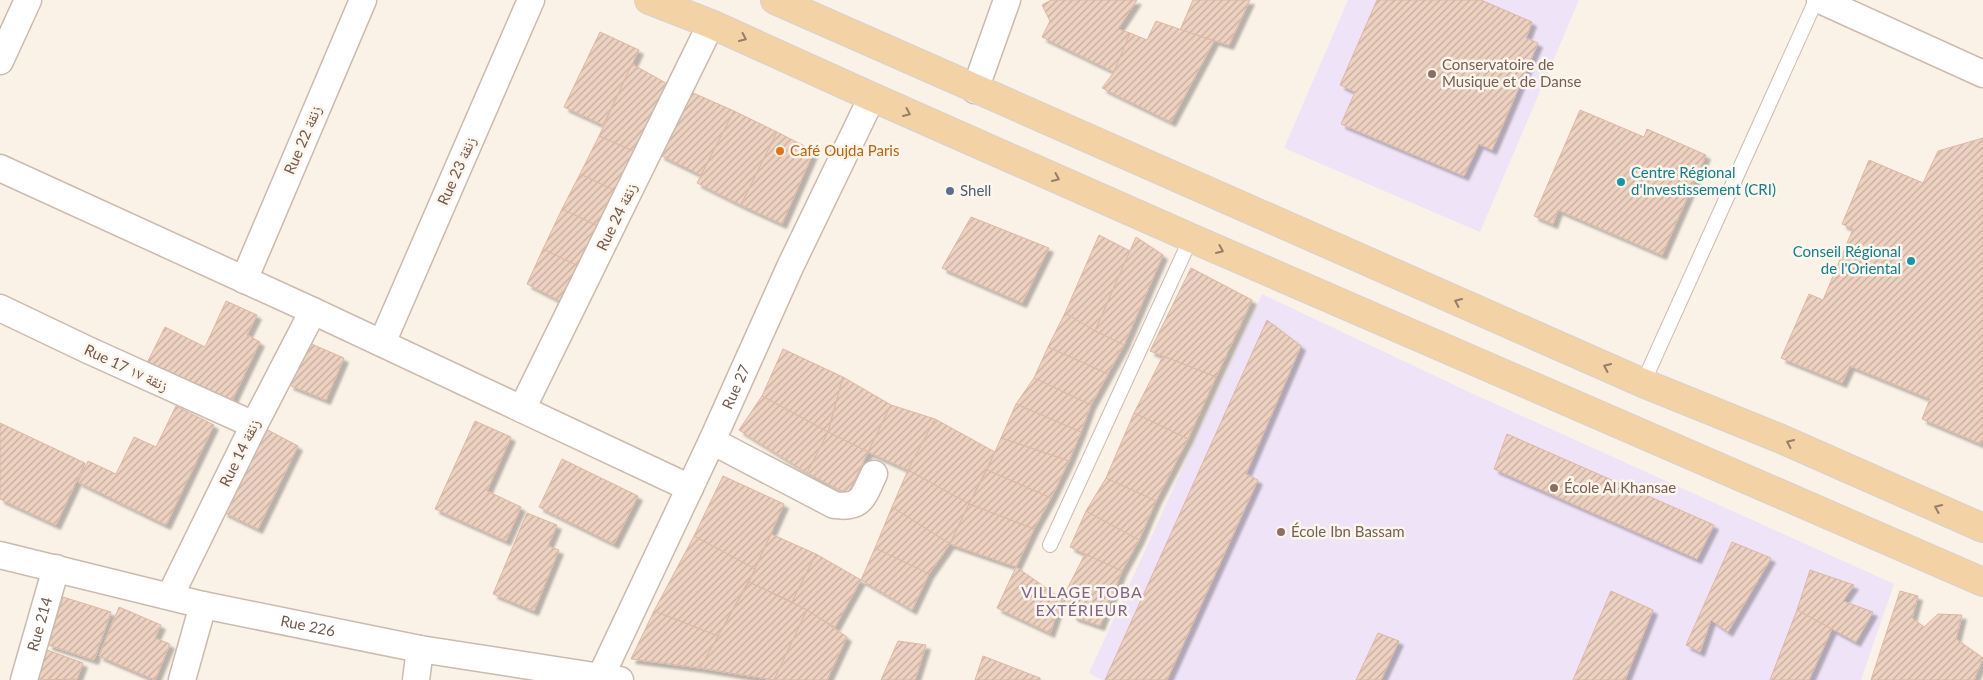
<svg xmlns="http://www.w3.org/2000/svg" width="1983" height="680" font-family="Lato,'Noto Naskh Arabic',sans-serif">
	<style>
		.education { fill: #efe4f7 }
		.building { fill: url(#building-hatch); stroke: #deb7a3; filter: url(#shadow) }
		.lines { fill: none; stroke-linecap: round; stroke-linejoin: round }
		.service-casing { stroke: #cbbaae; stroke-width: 16 }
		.minor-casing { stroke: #cbbaae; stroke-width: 29 }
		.primary-casing { stroke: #d7d1cd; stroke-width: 30 }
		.service { stroke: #fff; stroke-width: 14 }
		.minor { stroke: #fff; stroke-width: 26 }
		.primary { stroke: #f3d2a6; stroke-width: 28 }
		.oneway { stroke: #987d68 }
		.education-dot { fill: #8d6e63; stroke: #fdf6ed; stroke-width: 2 }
		.food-dot { fill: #e8710a; stroke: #fdf6ed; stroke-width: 2 }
		.culture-dot { fill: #0f9aa8; stroke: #fdf6ed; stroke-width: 2 }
		.service-dot { fill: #5c6f8a; stroke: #fdf6ed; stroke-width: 2 }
		.labels { text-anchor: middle; stroke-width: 5; stroke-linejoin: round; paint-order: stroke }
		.education-label { font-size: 15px; fill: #785e54; stroke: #fdf6ed; text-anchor: start }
		.street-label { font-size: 15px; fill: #71594e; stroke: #fdf6ed }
		.food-label { font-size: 15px; fill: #c56008; stroke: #fdf6ed; text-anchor: start }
		.culture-label { font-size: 15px; fill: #0d838f; stroke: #fdf6ed; text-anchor: start }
		.service-label { font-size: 15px; fill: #4e5e75; stroke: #fdf6ed; text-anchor: start }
		.neighbourhood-label { font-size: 16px; letter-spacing: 1px; fill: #7e668d; stroke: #fdf6ed }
	</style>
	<defs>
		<pattern id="building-hatch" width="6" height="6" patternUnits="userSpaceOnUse" patternTransform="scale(1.25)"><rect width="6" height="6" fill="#edd1c1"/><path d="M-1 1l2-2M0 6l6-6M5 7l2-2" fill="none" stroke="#c4ad9f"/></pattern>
		<filter id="shadow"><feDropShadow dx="4.5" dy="4.5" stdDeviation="1" flood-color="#0004"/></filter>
	</defs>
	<rect width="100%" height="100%" fill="#faf2e7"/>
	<!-- education -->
	<g class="education">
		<polygon points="1348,0 1579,0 1480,232 1284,148"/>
		<polygon points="1262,294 1469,392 1894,584 1861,680 1102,680 1089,673"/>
	</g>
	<!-- building -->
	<g class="building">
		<polygon points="1051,0 1137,0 1118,29 1130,33 1114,72 1042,37 1050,21 1042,5"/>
		<polygon points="1193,0 1250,0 1229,45 1180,30"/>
		<polygon points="1377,0 1481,0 1532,22 1526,38 1538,43 1492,150 1479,144 1464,176 1341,124 1355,92 1340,85"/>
		<polygon points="1156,21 1214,41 1171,122 1102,88 1114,72 1130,33 1147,40"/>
		<polygon points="600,32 639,50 603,125 564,107"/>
		<polygon points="632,64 671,86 640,154 599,136"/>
		<polygon points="691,92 734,111 701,175 660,155"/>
		<polygon points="1580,110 1644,137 1647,129 1706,155 1662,255 1558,210 1553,224 1534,216"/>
		<polygon points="734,111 777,132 741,205 697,183"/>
		<polygon points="777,132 814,151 782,224 741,205"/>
		<polygon points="599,136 640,154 620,193 580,174"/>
		<polygon points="1983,138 1983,438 1981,444 1922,419 1930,399 1850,366 1842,383 1781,358 1809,294 1823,300 1853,229 1842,224 1869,160 1923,183 1938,151"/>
		<polygon points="580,174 620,193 602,228 562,209"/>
		<polygon points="562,209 602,228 582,268 543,249"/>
		<polygon points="971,217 1049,248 1022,303 942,268"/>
		<polygon points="1099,235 1130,251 1095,331 1065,313"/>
		<polygon points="1136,237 1163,255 1124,345 1095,331"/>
		<polygon points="543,249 582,268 566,304 527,284"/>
		<polygon points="1191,268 1252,300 1216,377 1150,351"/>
		<polygon points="226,301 257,315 247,335 260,342 229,407 145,367 165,327 205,347"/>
		<polygon points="1065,313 1095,331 1124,345 1108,374 1048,347"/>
		<polygon points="1267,320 1301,346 1246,474 1258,480 1167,680 1105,680"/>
		<polygon points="307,342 344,358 326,400 289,385"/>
		<polygon points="1048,347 1108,374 1091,405 1034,378"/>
		<polygon points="783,349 843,377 828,432 762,396"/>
		<polygon points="1163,356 1216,377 1188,439 1134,413"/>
		<polygon points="843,377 891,405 868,452 828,432"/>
		<polygon points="1034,378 1091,405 1081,432 1016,404"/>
		<polygon points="762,396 828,432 807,473 739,430"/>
		<polygon points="1016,404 1081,432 1069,461 1001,438"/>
		<polygon points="891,405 935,419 908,470 868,452"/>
		<polygon points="176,406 214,425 166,525 78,482 88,461 116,474 134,437 156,447"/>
		<polygon points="1134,413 1188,439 1156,501 1106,478"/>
		<polygon points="935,419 995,452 969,504 908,470"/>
		<polygon points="475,421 511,437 487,491 521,507 506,541 435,509"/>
		<polygon points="0,423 85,463 56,525 0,499"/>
		<polygon points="264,428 298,446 258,529 223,512"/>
		<polygon points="828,432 868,452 848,494 807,473"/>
		<polygon points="1507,434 1714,525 1697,559 1494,469"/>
		<polygon points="1001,438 1069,461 1051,498 987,470"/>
		<polygon points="562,459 638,496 614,544 539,507"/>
		<polygon points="908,470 969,504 950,544 892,507"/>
		<polygon points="987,470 1051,498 1034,529 969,504"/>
		<polygon points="723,476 784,504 755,569 694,536"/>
		<polygon points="1106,478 1156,501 1139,540 1086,511"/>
		<polygon points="969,504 1034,529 1016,567 950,544"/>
		<polygon points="892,507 950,544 929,574 875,548"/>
		<polygon points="1086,511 1139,540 1122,571 1070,547"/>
		<polygon points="527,513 557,525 548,546 559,550 534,611 493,594"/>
		<polygon points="771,534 816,554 792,602 749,582"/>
		<polygon points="694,536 755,569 718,636 654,611"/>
		<polygon points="1732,542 1771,558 1728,632 1711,620 1700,652 1686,645"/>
		<polygon points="875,548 929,574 912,610 861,580"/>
		<polygon points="816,554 861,580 835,627 792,602"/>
		<polygon points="1085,554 1122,571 1100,626 1074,617 1062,599"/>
		<polygon points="1016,567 1062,599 1050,633 997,608"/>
		<polygon points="1810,570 1854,585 1843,601 1873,612 1856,642 1797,610"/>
		<polygon points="749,582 807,610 774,680 700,668"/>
		<polygon points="1611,591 1653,610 1625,680 1573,680"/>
		<polygon points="1900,591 1918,596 1912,618 1924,627 1938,614 1962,615 1956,639 1983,658 1974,680 1871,680"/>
		<polygon points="63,597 111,612 94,660 48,645"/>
		<polygon points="119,607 161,625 155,638 170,644 155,680 99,656"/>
		<polygon points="807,610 847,637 827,680 774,680"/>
		<polygon points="1797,610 1832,629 1809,680 1770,680"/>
		<polygon points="654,611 718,636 700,668 631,659"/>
		<polygon points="1378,633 1399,641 1381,680 1356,680"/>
		<polygon points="898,641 926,645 915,680 881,680"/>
		<polygon points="47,650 83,663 77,679 37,680"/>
		<polygon points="983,656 1040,678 1040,680 975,680"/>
	</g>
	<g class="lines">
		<!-- service casing -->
		<g class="service-casing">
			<g id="service">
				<polyline points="1643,383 1816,0"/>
				<polyline points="1050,545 1191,238"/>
			</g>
		</g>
		<!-- minor casing -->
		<g class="minor-casing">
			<g id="minor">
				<polyline points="1820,0 1983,74"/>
				<polyline points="0,61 28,0"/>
				<polyline points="975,90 1007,0"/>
				<polyline points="0,168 313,311 690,488"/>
				<polyline points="244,280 363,0"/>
				<polyline points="0,308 88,350 254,425"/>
				<polyline points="382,343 531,0"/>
				<polyline points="522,409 711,24"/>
				<path d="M712,441L834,505C862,509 863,497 874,474"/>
				<path id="s1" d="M0,555L203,605L420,649L620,680"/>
				<polyline points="170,596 254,425 313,311"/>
				<path id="s2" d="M601,676L712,441L790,267L872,97"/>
				<path id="s3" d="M24,680L56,568"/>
				<polyline points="182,680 203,605"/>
				<polyline points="416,680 420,649"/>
			</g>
		</g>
		<!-- primary casing -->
		<g class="primary-casing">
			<g id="primary">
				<polyline points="649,0 711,24 872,97 1191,238 1983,582"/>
				<polyline points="775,0 1643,383 1779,438 1983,528"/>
			</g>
		</g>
		<!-- service -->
		<use href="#service" class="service"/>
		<!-- minor -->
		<use href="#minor" class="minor"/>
		<!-- primary -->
		<use href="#primary" class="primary"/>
	</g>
	<!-- one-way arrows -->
	<defs><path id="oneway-chevron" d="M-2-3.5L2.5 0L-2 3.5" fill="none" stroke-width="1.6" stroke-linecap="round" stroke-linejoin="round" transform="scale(1.25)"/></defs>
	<g class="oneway">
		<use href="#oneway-chevron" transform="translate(743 38) rotate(25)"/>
		<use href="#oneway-chevron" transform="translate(907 113) rotate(24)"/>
		<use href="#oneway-chevron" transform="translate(1056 178) rotate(24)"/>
		<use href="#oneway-chevron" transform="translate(1220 250) rotate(23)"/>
		<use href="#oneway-chevron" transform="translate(1458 302) rotate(-156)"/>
		<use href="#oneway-chevron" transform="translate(1607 367) rotate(-156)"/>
		<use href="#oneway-chevron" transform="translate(1790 443) rotate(-156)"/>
		<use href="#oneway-chevron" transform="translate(1938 508) rotate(-156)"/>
	</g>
	<!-- markers -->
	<g class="education-dot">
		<circle cx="1432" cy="74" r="5"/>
		<circle cx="1554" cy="488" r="5"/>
		<circle cx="1281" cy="532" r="5"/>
	</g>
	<circle class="food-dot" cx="780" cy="151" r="5"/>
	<g class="culture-dot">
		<circle cx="1621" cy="182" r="5"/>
		<circle cx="1911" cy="261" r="5"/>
	</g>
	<circle class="service-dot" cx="950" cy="191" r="5"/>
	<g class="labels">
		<!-- education labels -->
		<g class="education-label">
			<text x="1442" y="70">Conservatoire de<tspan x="1442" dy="17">Musique et de Danse</tspan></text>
			<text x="1564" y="493">École Al Khansae</text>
			<text x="1291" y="537">École Ibn Bassam</text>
		</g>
		<!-- street labels -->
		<g class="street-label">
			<text transform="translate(303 140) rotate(-67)" y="5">Rue 22 زنقة</text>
			<text transform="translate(457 171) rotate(-66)" y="5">Rue 23 زنقة</text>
			<text transform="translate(617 217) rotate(-64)" y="5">Rue 24 زنقة</text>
			<text transform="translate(126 368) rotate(25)" y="5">Rue 17 زنقة ١٧</text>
			<text dy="5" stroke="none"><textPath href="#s2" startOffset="319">Rue 27</textPath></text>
			<text transform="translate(240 453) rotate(-64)" y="5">Rue 14 زنقة</text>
			<text dy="5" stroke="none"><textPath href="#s3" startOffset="58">Rue 214</textPath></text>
			<text dy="5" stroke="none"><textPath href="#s1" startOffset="316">Rue 226</textPath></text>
		</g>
		<!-- food labels -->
		<g class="food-label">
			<text x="790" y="156">Café Oujda Paris</text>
		</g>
		<!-- culture labels -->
		<g class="culture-label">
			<text x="1631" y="178">Centre Régional<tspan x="1631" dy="17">d'Investissement (CRI)</tspan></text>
			<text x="1901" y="257" text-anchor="end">Conseil Régional<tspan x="1901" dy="17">de l'Oriental</tspan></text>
		</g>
		<!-- service labels -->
		<g class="service-label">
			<text x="960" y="196">Shell</text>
		</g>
		<!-- neighbourhood labels -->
		<g class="neighbourhood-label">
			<text x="1082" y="598">VILLAGE TOBA<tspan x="1082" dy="18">EXTÉRIEUR</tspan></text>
		</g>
	</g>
</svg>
